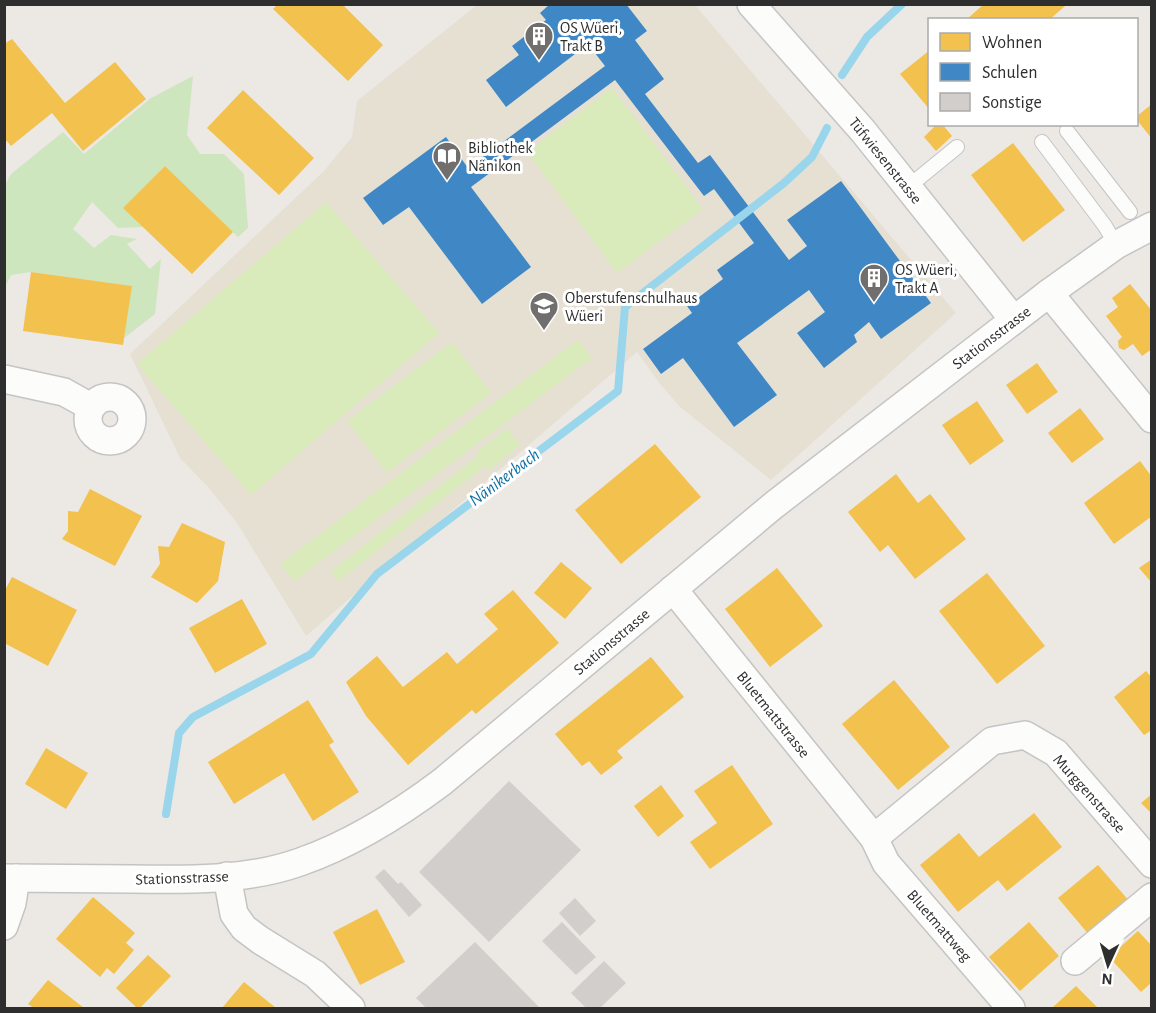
<svg xmlns="http://www.w3.org/2000/svg" width="1156" height="1013" font-family="'Alegreya Sans',sans-serif">
	<style>
		.education { fill: #e6e0d3 }
		.green { fill: #cee6be }
		.pitch { fill: #d9eabb }
		.homes { fill: #f2c14e }
		.schools { fill: #3f88c5 }
		.lines { fill: none; stroke-linecap: round; stroke-linejoin: round }
		.stream { stroke: #99d6ec; stroke-width: 8 }
		.building { fill: #d1cecb }
		.lane-casing { stroke: #c5c4c5; stroke-width: 16 }
		.street-casing { stroke: #c5c4c5; stroke-width: 30 }
		.lane { stroke: #fcfcfb; stroke-width: 14 }
		.street { stroke: #fcfcfb; stroke-width: 27 }
		.labels { text-anchor: middle; stroke-width: 6; stroke-linejoin: round; paint-order: stroke }
		.poi-label { font-size: 16px; fill: #2e2e2e; stroke: #fff; text-anchor: start }
		.street-label { font-size: 16px; fill: #2e2e2e; stroke: #fff }
		.water-label { font-size: 18px; font-style: italic; fill: #0d6fa3; stroke: #fff }
	</style>
	<rect width="100%" height="100%" fill="#ece8e4"/>
	<!-- education -->
	<polygon class="education" points="477,5 695,5 956,313 771,480 679,406 661,385 637,352 306,636 237,523 209,488 180,458 130,354 324,171 352,137 357,101"/>
	<!-- green -->
	<polygon class="green" points="193,76 187,135 200,154 224,154 244,174 248,228 238,237 165,166 124,208 143,227 118,228 92,202 73,229 94,248 111,235 137,239 127,244 150,269 161,259 155,314 124,338 131,286 31,272 11,275 5,287 5,185 11,174 63,132 84,154 151,98"/>
	<!-- pitch -->
	<g class="pitch">
		<polygon points="612,88 703,209 617,273 527,152"/>
		<polygon points="326,202 439,333 251,495 137,364"/>
		<polygon points="578,340 592,358 294,581 280,564"/>
		<polygon points="452,342 491,393 387,473 347,421"/>
		<polygon points="507,428 520,445 489,470 485,466 339,581 331,571 478,456 476,453"/>
	</g>
	<!-- homes -->
	<g class="homes">
		<polygon points="278,4 342,4 383,45 348,81 273,9"/>
		<polygon points="984,4 1063,4 1065,6 1049,20 966,20"/>
		<polygon points="12,39 65,103 115,62 146,99 83,151 52,113 11,146 7,141 4,142 4,44"/>
		<polygon points="930,50 930,110 900,74"/>
		<polygon points="243,90 314,158 279,195 207,128"/>
		<polygon points="1152,104 1152,139 1137,120 1137,116"/>
		<polygon points="937,124 942,124 952,136 936,151 924,137"/>
		<polygon points="1013,143 1065,210 1023,242 971,175"/>
		<polygon points="165,166 233,232 192,274 123,208"/>
		<polygon points="31,272 132,286 123,345 23,331"/>
		<polygon points="1130,284 1152,311 1152,349 1142,356 1133,344 1124,350 1119,348 1118,341 1122,337 1106,316 1118,307 1112,298"/>
		<polygon points="1037,363 1058,392 1027,414 1006,385"/>
		<polygon points="977,401 1004,441 970,465 942,425"/>
		<polygon points="1080,408 1104,439 1072,463 1048,433"/>
		<polygon points="655,444 701,497 621,564 575,510"/>
		<polygon points="1140,461 1152,477 1152,516 1114,544 1084,503"/>
		<polygon points="896,474 918,503 930,494 966,539 915,579 888,545 880,552 848,512"/>
		<polygon points="90,489 142,516 115,566 62,539 68,531 68,511 78,512"/>
		<polygon points="182,523 225,542 218,581 197,603 151,577 160,564 158,546 169,547"/>
		<polygon points="1152,559 1152,583 1139,568"/>
		<polygon points="561,562 592,588 565,619 534,593"/>
		<polygon points="777,568 823,626 770,667 725,609"/>
		<polygon points="987,573 1045,646 997,684 939,611"/>
		<polygon points="12,577 77,610 48,666 4,643 4,592"/>
		<polygon points="513,590 559,643 476,714 472,710 408,765 366,716 346,682 377,656 403,687 447,652 457,664 498,629 484,614"/>
		<polygon points="242,599 267,644 215,673 189,628"/>
		<polygon points="651,657 684,697 617,751 623,758 601,775 589,761 582,766 555,734"/>
		<polygon points="1146,671 1152,678 1152,730 1144,735 1114,697"/>
		<polygon points="894,680 950,747 898,790 842,724"/>
		<polygon points="308,700 334,742 329,745 359,792 313,821 284,773 234,804 208,762"/>
		<polygon points="46,748 88,773 66,809 25,784"/>
		<polygon points="732,765 773,824 710,869 690,842 717,823 694,791"/>
		<polygon points="661,785 684,816 658,837 634,806"/>
		<polygon points="1152,794 1152,814 1141,803"/>
		<polygon points="1034,813 1062,847 1007,891 998,880 958,912 920,865 959,833 979,857"/>
		<polygon points="1098,865 1130,902 1090,936 1058,898"/>
		<polygon points="93,897 135,933 126,943 134,950 114,974 107,968 100,977 56,939"/>
		<polygon points="377,909 405,962 360,985 333,932"/>
		<polygon points="1029,922 1059,956 1020,991 989,957"/>
		<polygon points="1138,931 1152,946 1152,982 1141,992 1109,957"/>
		<polygon points="148,955 171,976 140,1008 137,1008 116,988"/>
		<polygon points="48,980 84,1008 34,1008 28,1004"/>
		<polygon points="244,982 276,1008 222,1008"/>
		<polygon points="1076,986 1098,1008 1052,1008"/>
	</g>
	<!-- schools -->
	<polygon class="schools" points="550,4 626,4 647,31 635,40 664,79 645,94 698,163 710,155 789,260 807,246 787,220 841,181 931,303 881,339 869,322 854,335 857,342 824,368 797,333 825,312 809,290 737,343 777,395 734,427 683,358 661,374 643,349 692,313 687,306 723,279 717,270 754,243 714,189 704,196 615,80 471,187 531,267 482,304 409,207 383,225 363,198 446,137 468,168 605,66 588,44 506,107 486,80 519,55 512,46 546,20 540,13"/>
	<g class="lines">
		<!-- stream -->
		<g class="stream">
			<polyline points="842,75 867,37 902,4"/>
			<polyline points="166,814 179,733 193,717 311,654 377,574 618,391 625,307 784,183 812,157 827,128"/>
		</g>
	</g>
	<!-- building -->
	<g class="building">
		<polygon points="509,781 581,850 489,942 419,872"/>
		<polygon points="384,869 398,884 401,882 422,905 409,917 375,877"/>
		<polygon points="575,898 596,921 580,936 559,913"/>
		<polygon points="562,922 596,957 576,975 542,941"/>
		<polygon points="475,942 540,1008 426,1008 416,998"/>
		<polygon points="604,961 626,983 600,1008 586,1008 571,993"/>
	</g>
	<g class="lines">
		<!-- lane casing -->
		<g class="lane-casing">
			<g id="lane">
				<polyline points="1067,131 1130,212"/>
				<polyline points="1042,142 1105,226 1116,245"/>
				<polyline points="908,187 957,147"/>
			</g>
		</g>
		<!-- street casing -->
		<g class="street-casing">
			<g id="street">
				<polyline points="751,4 863,131 1014,320"/>
				<polyline points="1049,293 1152,419"/>
				<polyline points="4,379 64,392 91,407"/>
				<circle cx="110" cy="419" r="22"/>
				<polyline points="673,589 874,838 886,863 1011,1008"/>
				<polyline points="874,838 992,741 1025,735 1056,753 1152,864"/>
				<polyline points="227,876 234,914 244,928 260,940 315,974 351,1008"/>
				<path d="M4,878C47,878 90,879 132,879C187,880 247,881 300,862C352,844 398,815 442,782L774,505L1049,293L1116,245L1152,226"/>
				<polyline points="4,926 12,903 16,878"/>
				<polyline points="1075,961 1152,897"/>
			</g>
		</g>
		<!-- lane -->
		<use href="#lane" class="lane"/>
		<!-- street -->
		<use href="#street" class="street"/>
	</g>
	<!-- icons -->
	<defs>
		<g id="building-pin" transform="scale(1.5)"><path d="M0 17L-7.5 6A9.5 9.5 0 1 1 7.5 6Z" fill="#706f6e" stroke="#fff"/><path d="M-4-6H4V6H1V3H-1V6H-4ZM-2.5-4.3h1.7v1.8h-1.7ZM.8-4.3h1.7v1.8H.8ZM-2.5-1h1.7V.8h-1.7ZM.8-1h1.7V.8H.8Z" fill="#fff"/></g>
		<g id="library-pin" transform="scale(1.5)"><path d="M0 17L-7.5 6A9.5 9.5 0 1 1 7.5 6Z" fill="#706f6e" stroke="#fff"/><path d="M-6-4Q-3-5.5-.7-3.5V5Q-3 3-6 4ZM6-4Q3-5.5 .7-3.5V5Q3 3 6 4Z" fill="#fff"/></g>
		<g id="school-pin" transform="scale(1.5)"><path d="M0 17L-7.5 6A9.5 9.5 0 1 1 7.5 6Z" fill="#706f6e" stroke="#fff"/><path d="M0-5L7-2L0 1L-7-2ZM-4 1L0 2.5L4 1V4Q0 6-4 4Z" fill="#fff"/></g>
	</defs>
	<g fill-rule="evenodd">
		<use href="#building-pin" x="539" y="36"/>
		<use href="#library-pin" x="447" y="156"/>
		<use href="#building-pin" x="874" y="278"/>
		<use href="#school-pin" x="544" y="306"/>
	</g>
	<g class="labels">
		<!-- poi labels -->
		<g class="poi-label">
			<text x="560" y="33">OS Wüeri,<tspan x="560" dy="18">Trakt B</tspan></text>
			<text x="468" y="153">Bibliothek<tspan x="468" dy="18">Nänikon</tspan></text>
			<text x="895" y="275">OS Wüeri,<tspan x="895" dy="18">Trakt A</tspan></text>
			<text x="565" y="303">Oberstufenschulhaus<tspan x="565" dy="18">Wüeri</tspan></text>
		</g>
		<!-- street labels -->
		<g class="street-label">
			<text transform="translate(886 160) rotate(51)" y="6">Tüfwiesenstrasse</text>
			<text transform="translate(991 337) rotate(-37)" y="6">Stationsstrasse</text>
			<text transform="translate(611 641) rotate(-40)" y="6">Stationsstrasse</text>
			<text transform="translate(774 714) rotate(51)" y="6">Bluetmattstrasse</text>
			<text transform="translate(1090 793) rotate(48)" y="6">Murggenstrasse</text>
			<text transform="translate(182 877) rotate(-2)" y="6">Stationsstrasse</text>
			<text transform="translate(940 925) rotate(49)" y="6">Bluetmattweg</text>
		</g>
		<!-- water labels -->
		<g class="water-label">
			<text transform="translate(504 477) rotate(-37)" y="6">Nänikerbach</text>
		</g>
	</g>
	<!-- border -->
	<rect width="1156" height="1013" fill="none" stroke="#2e2e2e" stroke-width="12"/>
	<!-- legend -->
	<rect x="928" y="18" width="210" height="108" fill="#ffffff" stroke="#ababab" stroke-width="1.5"/>
	<rect x="940" y="33" width="30" height="18" fill="#f2c14e" stroke="#ababab" stroke-width="1.5"/>
	<text x="982" y="48" font-size="18" fill="#2e2e2e">Wohnen</text>
	<rect x="940" y="63" width="30" height="18" fill="#3f88c5" stroke="#ababab" stroke-width="1.5"/>
	<text x="982" y="78" font-size="18" fill="#2e2e2e">Schulen</text>
	<rect x="940" y="93" width="30" height="18" fill="#d1cecb" stroke="#ababab" stroke-width="1.5"/>
	<text x="982" y="108" font-size="18" fill="#2e2e2e">Sonstige</text>
	<!-- north arrow -->
	<g transform="translate(1108 965) rotate(184)" stroke="#ffffff" stroke-width="4.5" paint-order="stroke">
	<path d="M0-4.5L10 22L0 15L-10 22Z" fill="#2e2e2e"/>
	<text y="-9" font-size="16" font-weight="bold" text-anchor="middle" fill="#2e2e2e">N</text>
	</g>
</svg>
